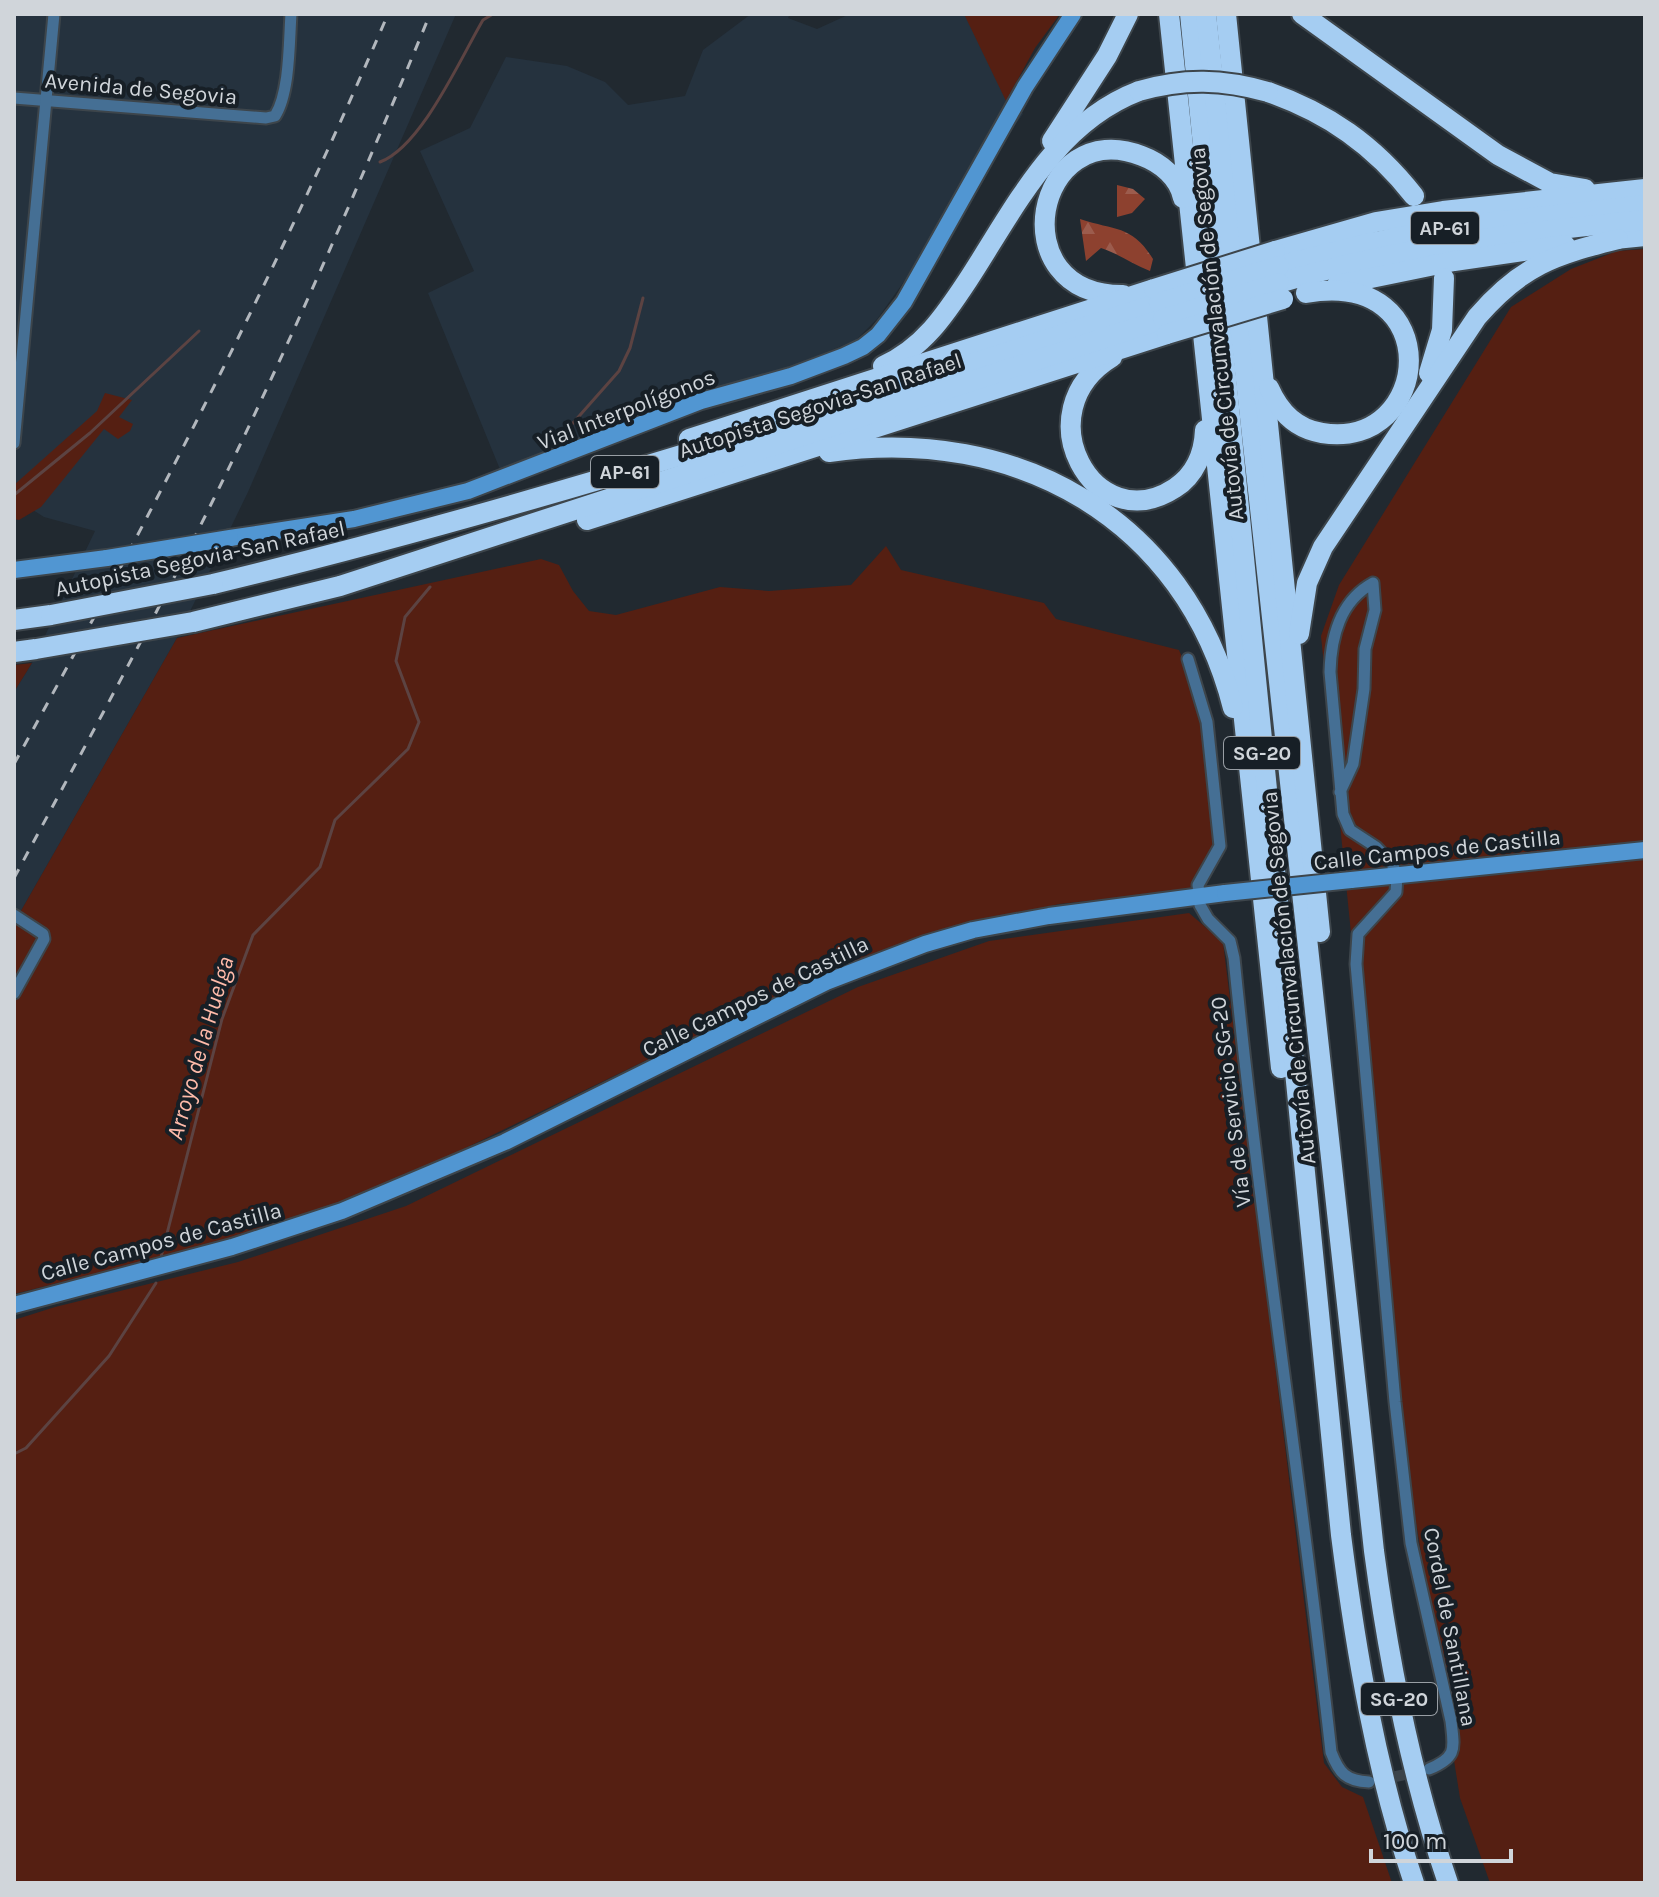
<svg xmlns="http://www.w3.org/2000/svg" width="1659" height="1897" font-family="Karla,sans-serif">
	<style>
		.built { fill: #25323e }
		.grass { fill: #551f12 }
		.forest { fill: url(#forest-firs) }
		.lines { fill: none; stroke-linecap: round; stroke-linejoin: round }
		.stream { stroke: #5c4342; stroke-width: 3 }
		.street-tunnel { stroke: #3b434a; stroke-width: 11; stroke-dasharray: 11 5.5; stroke-linecap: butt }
		.street-casing { stroke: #3d454b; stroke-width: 15 }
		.secondary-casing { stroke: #3d454b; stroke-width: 20 }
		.highway-casing { stroke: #3d454b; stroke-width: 24 }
		.street { stroke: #456f94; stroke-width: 11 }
		.secondary { stroke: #5196d2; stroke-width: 16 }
		.highway { stroke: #a5cdf2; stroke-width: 20 }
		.rail { stroke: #b2b7bd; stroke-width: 3; stroke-dasharray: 10 10; stroke-linecap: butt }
		.secondary-bridge-casing { stroke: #3d454b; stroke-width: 20; stroke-linecap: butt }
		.highway-bridge-casing { stroke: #3d454b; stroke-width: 24; stroke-linecap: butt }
		.secondary-bridge { stroke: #5196d2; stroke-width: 16 }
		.highway-bridge { stroke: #a5cdf2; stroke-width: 20 }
		.labels { text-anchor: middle; stroke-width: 8; stroke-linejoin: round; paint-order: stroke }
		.shield { fill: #171f26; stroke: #989ea4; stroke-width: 2 }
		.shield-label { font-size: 20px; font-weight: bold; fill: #d0d5da }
		.street-label { font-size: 22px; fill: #d0d5da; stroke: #171f26 }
		.water-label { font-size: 24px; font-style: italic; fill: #febaa9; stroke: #171f26 }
	</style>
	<defs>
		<pattern id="forest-firs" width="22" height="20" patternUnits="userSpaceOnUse" patternTransform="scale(2)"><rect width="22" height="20" fill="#8d412f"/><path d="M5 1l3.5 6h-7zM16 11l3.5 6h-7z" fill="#9c5c4d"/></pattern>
	</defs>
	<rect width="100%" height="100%" fill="#212930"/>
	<!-- built -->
	<g class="built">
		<polygon points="14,14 456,14 248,492 177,638 14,923 14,692 32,663 95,531 44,517 25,505 60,481 14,483"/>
		<polygon points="751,14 790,14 788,18 817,29 850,14 967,14 1023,114 878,318 856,340 506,484 428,293 474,271 420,151 470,128 506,57 567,66 605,82 628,105 685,96 703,50"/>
	</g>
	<!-- grass -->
	<g class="grass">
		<polygon points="964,14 1060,14 1035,48 1006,101"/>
		<polygon points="1645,249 1645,1883 1490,1883 1460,1798 1401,1428 1321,636 1339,585 1511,307 1571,269 1617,251"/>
		<polygon points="105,393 132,400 119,417 133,424 130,431 118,439 104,429 41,507 19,520 14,519 14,485 97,411"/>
		<polygon points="886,546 901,570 1044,603 1056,619 1179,650 1202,704 1214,819 1213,846 1189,890 1059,904 950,930 830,971 437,1162 325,1208 196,1249 14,1294 14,923 177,638 541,559 559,565 573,591 589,611 616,615 720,587 769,591 851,585"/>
		<polygon points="32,663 14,692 14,665"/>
		<polygon points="1189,913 1223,942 1324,1763 1342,1787 1363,1797 1392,1883 14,1883 14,1320 55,1307 238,1262 406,1206 858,987 989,941"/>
	</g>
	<!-- forest -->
	<g class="forest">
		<polygon points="1117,185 1133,189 1145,199 1132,213 1117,217"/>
		<path d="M1080,219C1116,231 1132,225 1153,259L1150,271C1132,264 1119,254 1101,248L1086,261Z"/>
	</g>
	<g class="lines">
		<!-- stream -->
		<g class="stream">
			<path d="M380,162C422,146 460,59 483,20L493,14"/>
			<polyline points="565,432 619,371 630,348 643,298"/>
			<polyline points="14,495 90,433 199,331"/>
			<polyline points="161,1257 222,1019 253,935 320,867 335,820 408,749 419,722 396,661 405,617 430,587"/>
			<polyline points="14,1454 26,1448 109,1356 156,1283"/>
		</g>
		<!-- street-tunnel -->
		<polyline class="street-tunnel" points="1379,1780 1417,1772"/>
		<!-- street casing -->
		<g class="street-casing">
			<g id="street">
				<path d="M14,98L266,118L275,116C290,92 289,42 291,14"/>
				<polyline points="14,443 54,14"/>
				<path d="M1188,659L1207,722L1220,846L1198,885L1200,905L1208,919L1230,941L1234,958C1260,1223 1302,1487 1331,1752C1339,1773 1346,1781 1369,1782"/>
				<path d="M1340,792L1353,764L1364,689L1365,649L1375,610L1373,583C1340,601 1331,636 1330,672L1343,814L1350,830L1376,847L1392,864L1397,875L1396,892L1358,934L1356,964L1395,1402L1411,1543L1451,1721C1454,1748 1458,1757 1429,1769"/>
				<polyline points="14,915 43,934 44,939 14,993"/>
			</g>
		</g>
		<!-- secondary casing -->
		<g class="secondary-casing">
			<g id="secondary">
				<polyline points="230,538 354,519 468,491 701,401 791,376 844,356 863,347 878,335 904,302 1025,87 1073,14"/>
				<polyline points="14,570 107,558"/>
				<polyline points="1351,880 1645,850"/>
				<polyline points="14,1305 232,1247 342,1211 505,1142 826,982 925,944 973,930 1049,916 1225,893"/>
			</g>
		</g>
		<!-- highway casing -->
		<g class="highway-casing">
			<g id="highway">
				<polyline points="1169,14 1281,1068"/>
				<path d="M1190,14L1341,1535C1356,1652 1376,1771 1414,1883"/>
				<path d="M1206,14L1374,1551C1389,1663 1411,1776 1448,1883"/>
				<polyline points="1226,14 1320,932"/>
				<polyline points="1302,14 1498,155 1550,183 1585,189"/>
				<path d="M1268,92C1328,113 1374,145 1414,196"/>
				<polyline points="1052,141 1107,56 1128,14"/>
				<polyline points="1605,240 1645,236"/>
				<polyline points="1275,251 1376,222 1443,211 1645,189"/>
				<polyline points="1279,266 1366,244 1448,227 1645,205"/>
				<path d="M1279,283C1399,247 1521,232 1645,220"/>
				<polyline points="1337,285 1454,261 1565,245"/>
				<path d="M1123,295C999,296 1035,114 1142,156C1161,163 1179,178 1183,198"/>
				<path d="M1112,357C1023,411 1094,541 1175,488C1195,475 1204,453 1205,430"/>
				<path d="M883,366C923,348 945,315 968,280C1015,208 1055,123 1139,91"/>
				<polyline points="1429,373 1442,330 1444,278"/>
				<path d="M1269,388C1279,411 1296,429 1322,433C1433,451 1448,268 1306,293"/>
				<polyline points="689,439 1154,289"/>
				<path d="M829,452C1017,425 1185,519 1233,708"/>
				<polyline points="587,520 1167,334"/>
				<path d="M213,584C533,507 846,405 1159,303"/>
				<polyline points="14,620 51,615"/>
				<polyline points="193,622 340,586 1163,319"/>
				<path d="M1299,634L1307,583L1323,547L1477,317C1522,265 1554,255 1618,239"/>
				<polyline points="14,652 36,649"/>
			</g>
		</g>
		<!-- street -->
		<use href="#street" class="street"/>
		<!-- secondary -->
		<use href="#secondary" class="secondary"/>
		<!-- highway -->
		<use href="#highway" class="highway"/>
		<!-- rail -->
		<g class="rail">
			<path d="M14,764C149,520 278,270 388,14"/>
			<path d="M14,878C91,735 169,593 239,447C307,305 370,160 430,14"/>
		</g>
		<!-- secondary-bridge casing -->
		<g class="secondary-bridge-casing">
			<g id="secondary-bridge">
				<polyline points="107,558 230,538"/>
				<polyline points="1225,893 1351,880"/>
			</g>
		</g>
		<!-- highway-bridge casing -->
		<g class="highway-bridge-casing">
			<g id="highway-bridge">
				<path d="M1139,91C1184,78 1223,79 1268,92"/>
				<polyline points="1154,289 1275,251"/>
				<polyline points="1159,303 1279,266"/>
				<polyline points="1163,319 1279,283"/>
				<polyline points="1167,334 1283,299"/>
				<polyline points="51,615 213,584"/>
				<polyline points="36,649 193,622"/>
			</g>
		</g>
		<!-- secondary-bridge -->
		<use href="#secondary-bridge" class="secondary-bridge"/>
		<!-- highway-bridge -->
		<use href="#highway-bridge" class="highway-bridge"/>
	</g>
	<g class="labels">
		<!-- shield labels -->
		<g class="shield">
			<rect x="1411" y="212" width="68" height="32" rx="6"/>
			<rect x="591" y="456" width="68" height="32" rx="6"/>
			<rect x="1224" y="737" width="76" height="32" rx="6"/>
			<rect x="1361" y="1683" width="76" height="32" rx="6"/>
		</g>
		<g class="shield-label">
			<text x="1445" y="235">AP-61</text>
			<text x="625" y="479">AP-61</text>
			<text x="1262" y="760">SG-20</text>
			<text x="1399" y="1706">SG-20</text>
		</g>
		<!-- street labels -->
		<g class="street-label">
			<text transform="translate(141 88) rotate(5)" y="8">Avenida de Segovia</text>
			<text transform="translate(1216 334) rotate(-96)" y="8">Autovía de Circunvalación de Segovia</text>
			<text transform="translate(820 405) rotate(-18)" y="8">Autopista Segovia-San Rafael</text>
			<text transform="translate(626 409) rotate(-21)" y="8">Vial Interpolígonos</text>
			<text transform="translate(200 558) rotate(-12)" y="8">Autopista Segovia-San Rafael</text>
			<text transform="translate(1437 849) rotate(-6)" y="8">Calle Campos de Castilla</text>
			<text transform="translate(1288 978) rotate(-96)" y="8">Autovía de Circunvalación de Segovia</text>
			<text transform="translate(755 996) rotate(-26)" y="8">Calle Campos de Castilla</text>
			<text transform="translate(1230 1102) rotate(-97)" y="8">Vía de Servicio SG-20</text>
			<text transform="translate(161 1241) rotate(-15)" y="8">Calle Campos de Castilla</text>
			<text transform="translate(1451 1627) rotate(79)" y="8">Cordel de Santillana</text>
		</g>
		<!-- water labels -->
		<g class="water-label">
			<text transform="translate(200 1048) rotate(-74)" y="8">Arroyo de la Huelga</text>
		</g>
	</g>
	<!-- border -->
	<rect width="1659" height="1897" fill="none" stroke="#d0d5da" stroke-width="32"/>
	<!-- scale -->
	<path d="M1371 1849v12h140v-12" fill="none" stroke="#d0d5da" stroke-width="4"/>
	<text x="1383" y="1849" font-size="24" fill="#d0d5da" stroke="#171f26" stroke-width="6" paint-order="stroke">100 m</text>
</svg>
